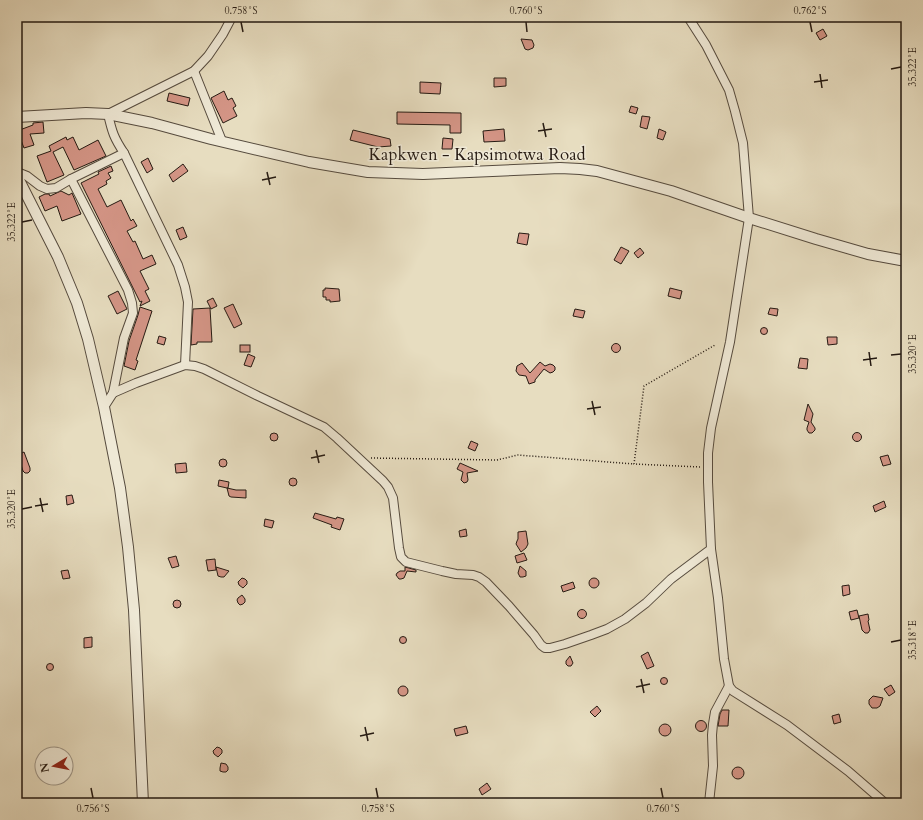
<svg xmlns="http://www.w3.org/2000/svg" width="923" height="820" font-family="Cardo,serif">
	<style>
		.building { fill: #d49586; stroke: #251a12 }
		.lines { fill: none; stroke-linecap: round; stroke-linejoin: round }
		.minor-casing { stroke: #564b3e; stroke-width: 10 }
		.tertiary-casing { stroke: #564b3e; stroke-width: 12 }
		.path { stroke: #251a12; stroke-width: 1.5; stroke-dasharray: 1 2; stroke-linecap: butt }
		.minor { stroke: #efe9d6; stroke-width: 8 }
		.tertiary { stroke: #efe9d6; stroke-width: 10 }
		.ticks { fill: none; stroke: #251a12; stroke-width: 1.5 }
		.labels { text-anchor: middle; stroke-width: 3; stroke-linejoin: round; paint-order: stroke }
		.street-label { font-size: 17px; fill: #251a12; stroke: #efe9d6 }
		.neatline { fill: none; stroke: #251a12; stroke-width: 1.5 }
		.ticks-label { font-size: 10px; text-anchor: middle; fill: #251a12 }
	</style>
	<rect width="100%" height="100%" fill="#e7ddc0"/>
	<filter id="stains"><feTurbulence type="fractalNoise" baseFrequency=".005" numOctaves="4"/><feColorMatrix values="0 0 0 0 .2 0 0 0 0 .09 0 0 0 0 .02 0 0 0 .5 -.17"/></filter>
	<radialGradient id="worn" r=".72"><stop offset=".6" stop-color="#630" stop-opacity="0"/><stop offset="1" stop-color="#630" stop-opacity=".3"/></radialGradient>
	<!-- building -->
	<g class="building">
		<polygon points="823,29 827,36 820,40 816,33"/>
		<polygon points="521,39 532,40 534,45 533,48 528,50 525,49"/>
		<polygon points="494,78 506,78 506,86 494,87"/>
		<polygon points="420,82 441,83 440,94 420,93"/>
		<polygon points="224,91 228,100 232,98 236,106 233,108 237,116 223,123 211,98"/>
		<polygon points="169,93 190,98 188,106 167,101"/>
		<polygon points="631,106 638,108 636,114 629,112"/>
		<polygon points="397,112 461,113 461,133 450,133 450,125 397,124"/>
		<polygon points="642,116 650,117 647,129 640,127"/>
		<polygon points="43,122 44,133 30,134 34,145 24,148 19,135 17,135 17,131 33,125 33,123"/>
		<polygon points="504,129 505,141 484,142 483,131"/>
		<polygon points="659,129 666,132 663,140 657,138"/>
		<polygon points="353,130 390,139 391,146 378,147 350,140"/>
		<polygon points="66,137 67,140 73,137 79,150 98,140 106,156 74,170 63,147 53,152 64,175 47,182 37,156 51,151 49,146"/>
		<polygon points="443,138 453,139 452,149 442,149"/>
		<polygon points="148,158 153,169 147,173 141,162"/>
		<polygon points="183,164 188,171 173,182 169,175"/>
		<polygon points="111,166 113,171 108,173 111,178 106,181 107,184 98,189 107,207 121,200 131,221 133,219 137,226 127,231 133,242 135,241 143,259 152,255 156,264 140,271 149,289 145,291 150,301 140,306 142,301 140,302 81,183 99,174 98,172"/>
		<polygon points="61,191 69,195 72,193 81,214 62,221 57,206 45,211 39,197 45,194 49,194 50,196"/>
		<polygon points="183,227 187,237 180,240 176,230"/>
		<polygon points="519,233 529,234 527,245 517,243"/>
		<polygon points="621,247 629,251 621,264 614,260"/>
		<polygon points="640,248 644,253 638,258 634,253"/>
		<polygon points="325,288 339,289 340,301 330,302 330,300 326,300 326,297 323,297 323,290 325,290"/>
		<polygon points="670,288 682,291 680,299 668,296"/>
		<polygon points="118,291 127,309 117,314 108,296"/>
		<polygon points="213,298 217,306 211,309 207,301"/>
		<polygon points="233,304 242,324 234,328 224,308"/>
		<polygon points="140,307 152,311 136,360 138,361 135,370 124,366 129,341 138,315"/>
		<polygon points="210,308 212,342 197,342 197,344 191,345 193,309"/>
		<polygon points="770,308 778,309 777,316 768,314"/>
		<polygon points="575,309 585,311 583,318 573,316"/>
		<circle cx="764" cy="331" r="3.5"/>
		<polygon points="159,336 166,338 164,345 157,343"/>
		<polygon points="827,337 837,337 837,344 828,345"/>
		<circle cx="616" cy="348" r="4.5"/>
		<rect x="240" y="345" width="10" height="7"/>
		<polygon points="248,354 255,357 251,367 244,365"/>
		<polygon points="800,358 808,359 807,369 798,368"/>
		<polygon points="540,362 545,366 550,364 553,365 555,367 555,370 553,372 550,373 544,369 535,380 535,382 529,384 526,376 519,375 516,371 517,366 522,363 530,373"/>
		<polygon points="808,404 813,414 811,422 815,428 815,430 812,433 809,433 807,430 807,428 809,422 804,420"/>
		<circle cx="857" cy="437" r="4.5"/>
		<circle cx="274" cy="437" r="4"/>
		<polygon points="471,441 478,444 475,451 468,448"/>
		<polygon points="24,452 30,468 30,471 28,473 25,473 23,471 18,455"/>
		<polygon points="888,455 891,464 883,466 880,457"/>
		<circle cx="223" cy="463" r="4"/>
		<polygon points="186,463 187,472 176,473 175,464"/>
		<polygon points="460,463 478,471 467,473 468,480 467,482 464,483 461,480 463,472 457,469"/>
		<circle cx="293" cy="482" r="4"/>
		<polygon points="219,480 229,482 228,488 227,488 236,490 246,490 246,498 231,497 229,496 227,488 218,486"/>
		<polygon points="72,495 74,503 67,505 66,496"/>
		<polygon points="884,501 886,507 875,512 873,506"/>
		<polygon points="315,513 336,519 337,517 344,519 340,530 331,527 332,525 313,518"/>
		<polygon points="265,519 274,521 272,528 264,526"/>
		<polygon points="466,529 467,536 460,537 459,531"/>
		<polygon points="526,531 528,544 526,548 521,552 516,544 517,541 518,539 518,532"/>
		<polygon points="524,553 527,560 517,563 515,556"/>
		<polygon points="176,556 179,566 172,568 168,558"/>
		<polygon points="215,559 216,570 208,571 206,560"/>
		<polygon points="520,566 526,571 526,576 523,577 520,577 518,573"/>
		<polygon points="216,567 229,571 224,577 221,577 218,576"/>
		<polygon points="405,567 416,570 416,572 407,571 404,578 401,579 399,579 396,575 397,573 400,571 405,571"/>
		<polygon points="68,570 70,578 63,579 61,571"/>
		<circle cx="594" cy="583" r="5"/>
		<polygon points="242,578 245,579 247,581 247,584 243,588 239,585 238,582"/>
		<polygon points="573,582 575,588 563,592 561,586"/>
		<polygon points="849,585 850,594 843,596 842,586"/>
		<polygon points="242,595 245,599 245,602 243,604 240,605 238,603 237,600 238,598"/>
		<circle cx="177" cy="604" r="4"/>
		<circle cx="582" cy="614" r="4.5"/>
		<polygon points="857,610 859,618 851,620 849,612"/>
		<polygon points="868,614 869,620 868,621 870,630 868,633 865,633 862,630 859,616"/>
		<circle cx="403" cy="640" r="3.5"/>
		<polygon points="92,637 92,647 84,648 84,638"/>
		<polygon points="648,652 654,666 647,669 641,656"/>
		<polygon points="570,656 573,663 571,666 568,666 566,664 566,661"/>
		<circle cx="50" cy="667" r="3.5"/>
		<circle cx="664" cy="681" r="3.5"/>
		<polygon points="891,685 895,692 889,696 884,689"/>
		<circle cx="403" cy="691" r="5"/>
		<polygon points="873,696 883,698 880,706 877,708 872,708 869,704 869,700"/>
		<polygon points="597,706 601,711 595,717 590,712"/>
		<polygon points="722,710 729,710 728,726 718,726 720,714"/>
		<polygon points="839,714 841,722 834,724 832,716"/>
		<circle cx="701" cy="726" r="5.5"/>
		<circle cx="665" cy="730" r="6"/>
		<polygon points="466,726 468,733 456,736 454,729"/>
		<polygon points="217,747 220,748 222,750 222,753 218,757 214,754 213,751"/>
		<polygon points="221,763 226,764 228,767 228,770 226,772 223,772 220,771 220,768"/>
		<circle cx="738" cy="773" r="6"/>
		<polygon points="487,783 491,789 482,795 479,789"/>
	</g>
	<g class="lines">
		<!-- minor casing -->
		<g class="minor-casing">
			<g id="minor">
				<polyline points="194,71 222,141"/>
				<polyline points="17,172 27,176 40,186 47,189 56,188 71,179 124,153"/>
				<polyline points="71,179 128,290 132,303 133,313 124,338 113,393 104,407"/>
				<path d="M185,365L188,302L185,287L178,265L124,153C114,138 112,132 108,114L194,71L208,56L223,34L232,17"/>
				<polyline points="113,393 136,383 185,365 195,366 204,369 258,396 324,427 337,438 383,481 388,487 393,498 399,548 401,557 406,562 442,571 456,574 473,575 479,577 486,582 509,606 534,635 541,645 545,648 550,648 565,644 591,635 607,629 625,619 646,603 671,579 711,549 708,482 708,453 711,428 730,342 749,218 743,143 735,111 729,90 706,45 688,17"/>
				<polyline points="711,549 718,598 724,659 729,686 733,691 787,725 848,771 885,803"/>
				<polyline points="709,803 713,766 712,735 713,724 715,712 729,686"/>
			</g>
		</g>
		<!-- tertiary casing -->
		<g class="tertiary-casing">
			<g id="tertiary">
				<polyline points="17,117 86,113 108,114 152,123 211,139 309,162 368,172 423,174 560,168 580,169 597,171 671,191 749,218 816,239 868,254 906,261"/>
				<polyline points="17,176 58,257 77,303 88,339 104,407 120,488 128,547 134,610 143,803"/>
			</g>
		</g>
		<!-- path -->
		<g class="path">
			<polyline points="371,458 497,460 518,455 634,464"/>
			<polyline points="700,467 634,464 644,386 715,345"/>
		</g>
		<!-- minor -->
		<use href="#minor" class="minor"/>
		<!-- tertiary -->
		<use href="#tertiary" class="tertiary"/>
	</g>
	<!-- ticks -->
	<path class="ticks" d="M241,22L243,32M526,22L527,32M810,22L812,32M891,69L901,67M820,74L822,88M814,82L828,80M543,123L546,137M538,131L552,129M267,172L270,185M262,180L276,177M22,222L32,220M869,352L871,366M891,355L901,354M863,360L877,358M592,401L595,415M587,409L601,407M316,450L319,463M311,458L325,455M40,498L43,512M35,506L48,504M22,509L32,507M891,642L901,640M641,679L644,693M636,687L650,684M365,727L368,741M360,736L374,733M91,788L93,798M376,788L378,798M661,788L663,798"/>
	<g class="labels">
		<!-- street labels -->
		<g class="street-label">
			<text x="477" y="160">Kapkwen - Kapsimotwa Road</text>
		</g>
	</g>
	<!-- margin -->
	<rect width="923" height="820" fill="none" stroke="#e7ddc0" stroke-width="44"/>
	<!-- north arrow -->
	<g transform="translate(54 766) rotate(260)"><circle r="19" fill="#efe9d6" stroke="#9e9688"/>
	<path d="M0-3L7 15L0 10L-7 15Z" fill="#8f2418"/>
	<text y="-6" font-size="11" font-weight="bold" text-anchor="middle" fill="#251a12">N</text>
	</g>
	<rect x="22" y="22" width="879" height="776" class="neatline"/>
	<g class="ticks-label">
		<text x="241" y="14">0.758°S</text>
		<text x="526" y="14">0.760°S</text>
		<text x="810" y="14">0.762°S</text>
		<text transform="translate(912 67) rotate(-90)" y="4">35.322°E</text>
		<text transform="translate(11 222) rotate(-90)" y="4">35.322°E</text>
		<text transform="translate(912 354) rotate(-90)" y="4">35.320°E</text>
		<text transform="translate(11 509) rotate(-90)" y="4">35.320°E</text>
		<text transform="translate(912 640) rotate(-90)" y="4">35.318°E</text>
		<text x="93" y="812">0.756°S</text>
		<text x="378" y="812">0.758°S</text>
		<text x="663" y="812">0.760°S</text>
	</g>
	<rect width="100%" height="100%" filter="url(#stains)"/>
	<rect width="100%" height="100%" fill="url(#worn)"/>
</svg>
